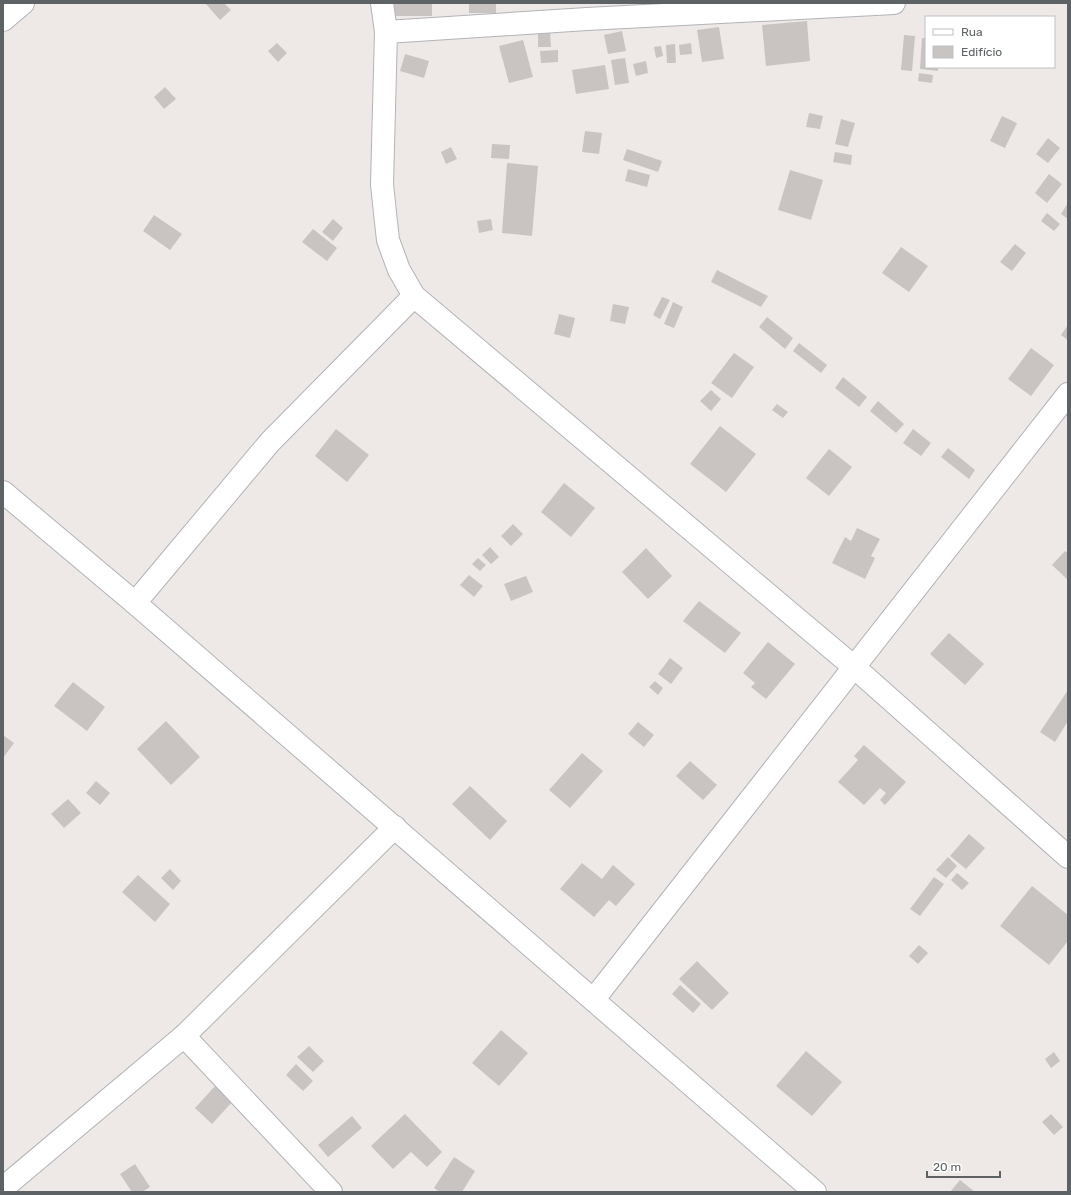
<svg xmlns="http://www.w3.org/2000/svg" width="1071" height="1195" font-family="Rubik,sans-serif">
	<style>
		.building { fill: #c9c4c2 }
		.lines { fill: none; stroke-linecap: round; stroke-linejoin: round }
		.street-casing { stroke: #b1b4b6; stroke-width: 24 }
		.secondary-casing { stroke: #b0b4b6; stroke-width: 24 }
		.street { stroke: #fff; stroke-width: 22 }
		.secondary { stroke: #fff; stroke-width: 22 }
	</style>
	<rect width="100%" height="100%" fill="#eee9e6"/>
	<!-- building -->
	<g class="building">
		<polygon points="207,3 224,3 231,10 220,20 206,4"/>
		<rect x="392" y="3" width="40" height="13"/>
		<rect x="469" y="3" width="27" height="10"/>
		<polygon points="807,21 810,61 766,66 762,25"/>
		<polygon points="719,27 724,59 702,62 697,30"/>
		<polygon points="538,31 550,31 551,47 538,47"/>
		<polygon points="622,31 626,51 608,54 604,35"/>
		<polygon points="904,35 915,36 912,71 901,70"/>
		<polygon points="922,38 926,38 926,67 938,67 938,71 920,69"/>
		<polygon points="523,40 533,77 509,83 499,46"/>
		<polygon points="277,43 287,53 278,62 268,51"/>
		<polygon points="691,43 692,54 680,55 679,45"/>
		<polygon points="675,44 676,63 667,63 666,45"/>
		<polygon points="661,46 663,56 656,58 654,47"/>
		<polygon points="558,50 558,62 541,63 540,51"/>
		<polygon points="405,54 429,61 424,78 400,71"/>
		<polygon points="625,58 629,83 615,85 611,60"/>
		<polygon points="646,61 648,73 636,76 633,64"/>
		<polygon points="605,65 609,89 576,94 572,70"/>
		<polygon points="919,73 933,75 932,83 918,81"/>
		<polygon points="165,87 176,99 164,109 154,97"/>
		<polygon points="809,113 823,116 820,129 806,127"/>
		<polygon points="1002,116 1017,123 1005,148 990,141"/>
		<polygon points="841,119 855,123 848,147 835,144"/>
		<polygon points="585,131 602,133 599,154 582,152"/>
		<polygon points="1048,138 1060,148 1048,163 1036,154"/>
		<polygon points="492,144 510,145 509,159 491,158"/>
		<polygon points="451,147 457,159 446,164 441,152"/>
		<polygon points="627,149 662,161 658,172 623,160"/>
		<polygon points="835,152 852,155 851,165 833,162"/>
		<polygon points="507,163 538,166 532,236 502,233"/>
		<polygon points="628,169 650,175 647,187 625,181"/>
		<polygon points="790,170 823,180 811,220 778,210"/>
		<polygon points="1049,174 1062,184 1047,203 1035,193"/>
		<polygon points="1068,203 1068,219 1061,214"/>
		<polygon points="1047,213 1060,224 1054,231 1041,221"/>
		<polygon points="154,215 182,234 170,250 143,231"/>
		<polygon points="333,219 343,228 333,241 322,232"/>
		<polygon points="491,219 493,230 479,233 477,221"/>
		<polygon points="313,229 337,248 327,261 302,242"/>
		<polygon points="1015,244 1026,253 1012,271 1000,262"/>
		<polygon points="901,247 928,266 909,292 882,273"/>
		<polygon points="717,270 768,296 761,307 711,282"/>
		<polygon points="662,297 670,300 660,319 653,315"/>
		<polygon points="673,302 683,307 674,328 664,324"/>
		<polygon points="613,304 629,307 625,324 610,321"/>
		<polygon points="559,314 575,318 570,338 554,334"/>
		<polygon points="767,317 793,338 785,349 759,327"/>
		<polygon points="1068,325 1068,340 1061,335"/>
		<polygon points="799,343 827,365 821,373 793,351"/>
		<polygon points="1031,348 1054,365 1031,396 1008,379"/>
		<polygon points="734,353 754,367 732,398 711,383"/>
		<polygon points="843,377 867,397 859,407 835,388"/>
		<polygon points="711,390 721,399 711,411 700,401"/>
		<polygon points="878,401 904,424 896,433 870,411"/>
		<polygon points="777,404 788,412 783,418 772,410"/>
		<polygon points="720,426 756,454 726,492 690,464"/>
		<polygon points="336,429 369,455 347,482 315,456"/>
		<polygon points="913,429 931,443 921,456 903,443"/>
		<polygon points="948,448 975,470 969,479 941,457"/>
		<polygon points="829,449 852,467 829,496 806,478"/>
		<polygon points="564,483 595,508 571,537 541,512"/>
		<polygon points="513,524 523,534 511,546 501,536"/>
		<polygon points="857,528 880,539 871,556 875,558 865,579 832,563 845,537 851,541"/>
		<polygon points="490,547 499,557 491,564 482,555"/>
		<polygon points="646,548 672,576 648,599 622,572"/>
		<polygon points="1065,551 1068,553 1068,580 1052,565"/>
		<polygon points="478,558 486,565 480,571 472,564"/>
		<polygon points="469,575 483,586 474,597 460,585"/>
		<polygon points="526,576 533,592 511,601 504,584"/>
		<polygon points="699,601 741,633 725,653 683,621"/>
		<polygon points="949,633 984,664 965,685 930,654"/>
		<polygon points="768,642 795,664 766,699 751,687 755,683 743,673"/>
		<polygon points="670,658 683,668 671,684 658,674"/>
		<polygon points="655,681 663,688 658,695 649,687"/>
		<polygon points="73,682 105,707 87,731 54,706"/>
		<polygon points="1068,690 1068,721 1055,742 1040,732"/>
		<polygon points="166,721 200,757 171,785 137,749"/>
		<polygon points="638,722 654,735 644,747 628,734"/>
		<polygon points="3,735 14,743 3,758"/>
		<polygon points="864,745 906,782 885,805 880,800 886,793 880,788 864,805 838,782 858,760 854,756"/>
		<polygon points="582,753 603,771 570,808 549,790"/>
		<polygon points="690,761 717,785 703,800 676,776"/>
		<polygon points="96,781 110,793 100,805 86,793"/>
		<polygon points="470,786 507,821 490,840 452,804"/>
		<polygon points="68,799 81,813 64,828 51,814"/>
		<polygon points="969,834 985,848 966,869 950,856"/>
		<polygon points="948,857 957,866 946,878 936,870"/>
		<polygon points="582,863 602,879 613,865 635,884 616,906 609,900 594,917 560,889"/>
		<polygon points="170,869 181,881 173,890 161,878"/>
		<polygon points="957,873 969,883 962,890 951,880"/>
		<polygon points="138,875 170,904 155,922 122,892"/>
		<polygon points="934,877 944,884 920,916 910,909"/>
		<polygon points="1032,886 1068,915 1068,941 1049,965 1000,926"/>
		<polygon points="919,945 928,953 918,964 909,956"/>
		<polygon points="697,961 729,993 712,1010 679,979"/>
		<polygon points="680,985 701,1004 693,1013 672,994"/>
		<polygon points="501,1030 528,1053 499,1086 472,1063"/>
		<polygon points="309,1046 324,1061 313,1072 297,1057"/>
		<polygon points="806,1051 842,1082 812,1116 776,1086"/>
		<polygon points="1054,1052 1060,1061 1051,1068 1045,1059"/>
		<polygon points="296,1064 313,1081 303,1091 286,1075"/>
		<polygon points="216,1085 233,1101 212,1124 195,1108"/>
		<polygon points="405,1114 442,1152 427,1167 411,1152 393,1169 371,1146"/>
		<polygon points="1051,1114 1063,1127 1054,1135 1042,1122"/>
		<polygon points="352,1116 362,1128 328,1157 318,1145"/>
		<polygon points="454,1157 475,1171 462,1192 440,1192 434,1188"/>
		<polygon points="135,1164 150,1187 142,1192 132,1192 120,1174"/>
		<polygon points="960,1180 975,1192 950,1192"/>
	</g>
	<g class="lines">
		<!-- street casing -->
		<g class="street-casing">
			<g id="street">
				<polyline points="382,3 386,32 382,184 385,213 388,240 399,270 414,296 854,667 1068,857"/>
				<polyline points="3,20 23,3"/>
				<polyline points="386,32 587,19 894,3"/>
				<polyline points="135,603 270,442 414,296"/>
				<polyline points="594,999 1068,394"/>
				<polyline points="184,1036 331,1192"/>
				<polyline points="3,1188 184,1036 395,827"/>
			</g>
		</g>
		<!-- secondary casing -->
		<g class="secondary-casing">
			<polyline id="secondary" points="3,492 135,603 815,1192"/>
		</g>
		<!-- street -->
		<use href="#street" class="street"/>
		<!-- secondary -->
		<use href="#secondary" class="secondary"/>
	</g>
	<!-- border -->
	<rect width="1071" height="1195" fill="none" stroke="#5d6264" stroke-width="8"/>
	<!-- legend -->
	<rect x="925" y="16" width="130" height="52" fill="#ffffff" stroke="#bec0c1"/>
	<rect x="933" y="29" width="20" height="6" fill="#ffffff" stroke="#bec0c1"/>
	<text x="961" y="36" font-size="12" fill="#5d6264">Rua</text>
	<rect x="933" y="46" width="20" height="12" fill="#c9c4c2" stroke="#bec0c1"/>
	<text x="961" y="56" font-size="12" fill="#5d6264">Edifício</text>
	<!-- scale -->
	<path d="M927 1171v6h73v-6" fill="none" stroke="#5d6264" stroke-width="2"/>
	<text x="933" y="1171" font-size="12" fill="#5d6264" stroke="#ffffff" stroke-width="3" paint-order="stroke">20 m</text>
</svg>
